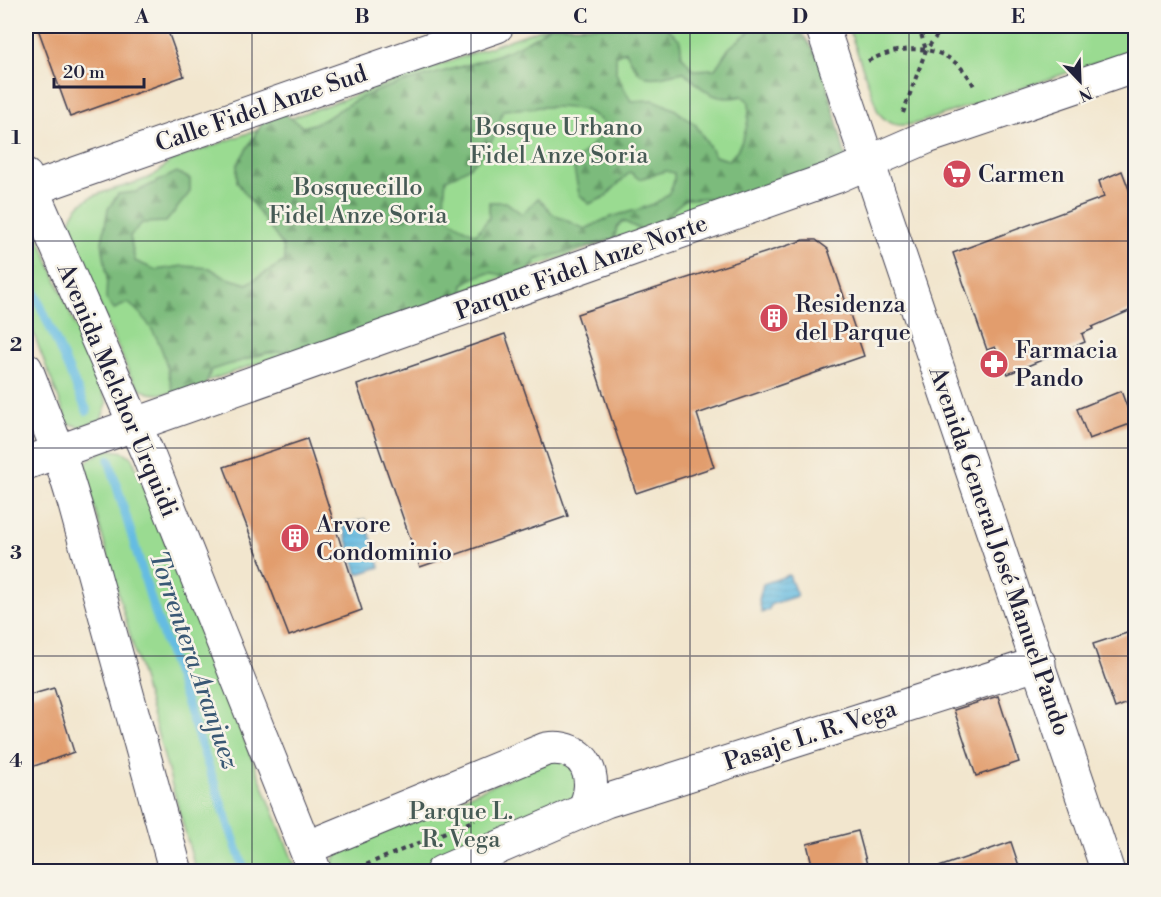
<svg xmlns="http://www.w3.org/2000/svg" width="1161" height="897" font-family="'Libre Bodoni',serif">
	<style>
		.green { fill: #9adb91; stroke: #5e7e66; stroke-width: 1.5 }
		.forest { fill: url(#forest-firs); stroke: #4e6e5b; stroke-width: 1.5; fill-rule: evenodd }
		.water { fill: url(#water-rules); stroke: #446f8e; stroke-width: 1.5 }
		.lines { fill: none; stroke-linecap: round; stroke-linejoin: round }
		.stream { stroke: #65bce2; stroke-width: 9 }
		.building { fill: #e29d6d }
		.minor-casing { stroke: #413f51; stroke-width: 35 }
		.major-casing { stroke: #413f51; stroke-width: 35 }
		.path { stroke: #413f51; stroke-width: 4; stroke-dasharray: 4.5 4.5; stroke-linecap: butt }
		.minor { stroke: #fff; stroke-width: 33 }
		.major { stroke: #fff; stroke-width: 33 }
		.grid { fill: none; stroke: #22223b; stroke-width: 1.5; stroke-opacity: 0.55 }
		.labels { text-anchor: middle; stroke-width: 5; stroke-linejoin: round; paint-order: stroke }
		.street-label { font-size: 24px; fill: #22223b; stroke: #f7f3e8 }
		.park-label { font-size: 24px; fill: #465a55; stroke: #f7f3e8 }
		.poi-label { font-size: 24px; fill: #22223b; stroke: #f7f3e8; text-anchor: start }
		.water-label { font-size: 26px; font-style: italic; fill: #395875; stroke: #f7f3e8 }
		.neatline { fill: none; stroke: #22223b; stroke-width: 2 }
		.grid-label { font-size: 20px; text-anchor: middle; font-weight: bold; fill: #22223b }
	</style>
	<defs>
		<pattern id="forest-firs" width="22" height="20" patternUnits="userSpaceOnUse" patternTransform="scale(1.5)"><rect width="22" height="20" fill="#7bbb7b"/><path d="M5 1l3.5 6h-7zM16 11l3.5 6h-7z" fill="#649866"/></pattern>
		<pattern id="water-rules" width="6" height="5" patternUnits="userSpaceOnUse" patternTransform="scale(1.5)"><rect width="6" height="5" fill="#65bce2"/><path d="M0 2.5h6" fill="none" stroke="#57a1c3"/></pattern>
	</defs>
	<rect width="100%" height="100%" fill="#f7f3e8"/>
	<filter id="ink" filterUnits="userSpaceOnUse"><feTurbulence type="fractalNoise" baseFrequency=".0167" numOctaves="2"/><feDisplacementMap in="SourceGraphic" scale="12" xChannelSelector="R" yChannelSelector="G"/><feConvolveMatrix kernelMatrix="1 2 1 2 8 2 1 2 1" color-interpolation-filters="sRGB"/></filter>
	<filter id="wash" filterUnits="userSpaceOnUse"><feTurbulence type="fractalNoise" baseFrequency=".008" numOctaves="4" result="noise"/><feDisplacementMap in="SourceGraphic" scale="24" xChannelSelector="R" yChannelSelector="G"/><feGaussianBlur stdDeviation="1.35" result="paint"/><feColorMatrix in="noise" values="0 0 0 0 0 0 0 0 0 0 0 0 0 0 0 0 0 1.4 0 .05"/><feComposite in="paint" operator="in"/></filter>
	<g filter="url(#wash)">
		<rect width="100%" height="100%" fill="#f2e6ce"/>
		<!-- green -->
		<g class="green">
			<path d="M549,26H797L836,140L821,167L173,393C151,395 143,396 130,375L69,234C68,187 122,193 152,176C159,173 165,166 170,161Z"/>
			<path d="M848,26H1135V50L921,122C903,127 890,128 878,112Z"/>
			<polygon points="26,214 33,223 107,403 101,420 79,427 68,423 26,314"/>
			<polygon points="106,449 124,452 132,458 297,871 196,871 83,467 88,460"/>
			<polygon points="556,759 577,768 575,804 411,871 333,872 333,861 341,848"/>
		</g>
		<!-- forest -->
		<path class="forest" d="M550,26H666L680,40L682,56L693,70L715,69L729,48L751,30L749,26H797L821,61L847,162L843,188L829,199L755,196L686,199L675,208L665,221L641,230L623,221L617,227L614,239L536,260L524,279C511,282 504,273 491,273C481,273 472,279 463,284L462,305L327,348L267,353L211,370L202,396L176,400C170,387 170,376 166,363C160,340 147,317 128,303L114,309L106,299L107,277L102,242L108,209L118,194L136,192L177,172L190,179V192L166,222L142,223L130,236L135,261L156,270L183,266L210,268L224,277L247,284L285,261L283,246L237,182V165L265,118L284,113L303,127C329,121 334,111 356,100C418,70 495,70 550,26ZM626,51C642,88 652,77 684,72C703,90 714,103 742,96L749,102C750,122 743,148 728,160L715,156L696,125L674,109L654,100L631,101L616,73V55ZM542,107C568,107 592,105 608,129L573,164L579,194L589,204L605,197L630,172L639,179L666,171L674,173C677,206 635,209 611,217C602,220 594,225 585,229L554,215L538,198L522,214L506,202H489V218L476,234C443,219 442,214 446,179C480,167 495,143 503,110Z"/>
		<!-- water -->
		<g class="water">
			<polygon points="365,519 380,567 358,574 343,526"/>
			<polygon points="789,575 797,596 772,604 768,610 762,613 759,600 763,584"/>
		</g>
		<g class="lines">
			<!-- stream -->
			<g class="stream">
				<polyline points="26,273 87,411"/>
				<polyline points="109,460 152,603 245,872"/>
			</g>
		</g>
		<g id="blocks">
			<!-- building -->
			<g class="building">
				<polygon points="37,26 166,26 184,76 70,117"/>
				<polygon points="1122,171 1136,208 1136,308 1092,327 1093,329 1082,334 1085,342 1008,374 995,347 987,350 953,253 1104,197 1099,181"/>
				<polygon points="804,240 816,240 828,249 864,356 697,414 714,467 636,493 577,314"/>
				<polygon points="505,334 568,516 420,567 357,385"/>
				<polygon points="1121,391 1133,423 1089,439 1077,409"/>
				<polygon points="307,439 362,610 289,636 224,467"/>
				<polygon points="1136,630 1136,700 1115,708 1093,644"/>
				<polygon points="54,688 74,752 26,769 26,696"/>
				<polygon points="998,696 1019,762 976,776 954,710"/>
				<polygon points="858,831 869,872 814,872 807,844"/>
				<polygon points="1011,842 1021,872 937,872 936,868"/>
			</g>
		</g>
	</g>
	<g filter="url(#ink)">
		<use href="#blocks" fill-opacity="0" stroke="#413f51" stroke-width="1.5"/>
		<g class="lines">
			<!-- minor casing -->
			<g class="minor-casing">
				<g id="minor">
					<polyline points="822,26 1108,872"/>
					<polyline points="26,191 497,26"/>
					<polyline points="26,463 835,177 927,137 1136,66"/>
					<polyline points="583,811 606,801 1039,663"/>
					<path d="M306,848L546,749C586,743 601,779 583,811L442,872"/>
				</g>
			</g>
			<!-- major casing -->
			<g class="major-casing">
				<g id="major">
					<polyline points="26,176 149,457 315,872"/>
					<polyline points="26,369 59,453 75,505 176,872"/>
				</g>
			</g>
			<!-- path -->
			<g class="path">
				<polyline points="922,26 921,34 926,50"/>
				<path d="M868,61C908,41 954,44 975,88"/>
				<polyline points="903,113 926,50 944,26"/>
				<polyline points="358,868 475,820"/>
			</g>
			<!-- minor -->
			<use href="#minor" class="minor"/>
			<!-- major -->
			<use href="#major" class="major"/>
		</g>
	</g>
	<!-- grid -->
	<path class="grid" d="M252,26V872M471,26V872M690,26V872M909,26V872M26,241H1136M26,448H1136M26,656H1136"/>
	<!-- icons -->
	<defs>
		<g id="supermarket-disc" transform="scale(1.5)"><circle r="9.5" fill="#d1495b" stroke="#f7f3e8"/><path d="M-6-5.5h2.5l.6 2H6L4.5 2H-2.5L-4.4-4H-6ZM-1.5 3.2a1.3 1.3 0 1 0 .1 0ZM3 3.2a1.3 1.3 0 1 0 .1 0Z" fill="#fff"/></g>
		<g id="building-disc" transform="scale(1.5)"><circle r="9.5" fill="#d1495b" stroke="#f7f3e8"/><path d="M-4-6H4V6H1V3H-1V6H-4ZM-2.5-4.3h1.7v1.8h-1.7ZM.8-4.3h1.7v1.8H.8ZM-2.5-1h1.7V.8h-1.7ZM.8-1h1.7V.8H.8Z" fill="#fff"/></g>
		<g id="pharmacy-disc" transform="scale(1.5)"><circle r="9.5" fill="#d1495b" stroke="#f7f3e8"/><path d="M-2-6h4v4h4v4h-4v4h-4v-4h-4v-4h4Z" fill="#fff"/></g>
	</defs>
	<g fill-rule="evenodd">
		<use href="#supermarket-disc" x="957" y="174"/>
		<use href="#building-disc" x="774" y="318"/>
		<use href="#pharmacy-disc" x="994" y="364"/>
		<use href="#building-disc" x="295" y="538"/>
	</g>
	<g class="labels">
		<!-- street labels -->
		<g class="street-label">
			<text transform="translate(261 108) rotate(-19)" y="8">Calle Fidel Anze Sud</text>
			<text transform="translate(581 267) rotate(-20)" y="8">Parque Fidel Anze Norte</text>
			<text transform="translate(118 390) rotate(67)" y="8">Avenida Melchor Urquidi</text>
			<text transform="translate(1000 551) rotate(71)" y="8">Avenida General José Manuel Pando</text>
			<text transform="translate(810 735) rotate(-18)" y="8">Pasaje L. R. Vega</text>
		</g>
		<!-- park labels -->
		<g class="park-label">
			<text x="559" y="135">Bosque Urbano<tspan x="559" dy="28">Fidel Anze Soria</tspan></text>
			<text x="358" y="195">Bosquecillo<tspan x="358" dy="28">Fidel Anze Soria</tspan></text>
			<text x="461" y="819">Parque L.<tspan x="461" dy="28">R. Vega</tspan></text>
		</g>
		<!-- poi labels -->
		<g class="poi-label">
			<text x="978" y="182">Carmen</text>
			<text x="795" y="312">Residenza<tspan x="795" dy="28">del Parque</tspan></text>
			<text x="1015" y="358">Farmacia<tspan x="1015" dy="28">Pando</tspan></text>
			<text x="316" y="532">Arvore<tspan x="316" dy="28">Condominio</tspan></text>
		</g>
		<!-- water labels -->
		<g class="water-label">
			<text transform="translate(195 660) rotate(71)" y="9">Torrentera Aranjuez</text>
		</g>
	</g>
	<!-- margin -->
	<rect width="1161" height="897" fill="none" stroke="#f7f3e8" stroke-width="66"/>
	<!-- north arrow -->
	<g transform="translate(1080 81) rotate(157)" stroke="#f7f3e8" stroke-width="4.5" paint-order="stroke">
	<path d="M0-4.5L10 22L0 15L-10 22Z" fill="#22223b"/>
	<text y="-9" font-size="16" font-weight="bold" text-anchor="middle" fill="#22223b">N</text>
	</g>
	<!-- scale -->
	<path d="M54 78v9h90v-9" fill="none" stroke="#22223b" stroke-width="3"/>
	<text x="63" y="78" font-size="18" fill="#22223b" stroke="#f7f3e8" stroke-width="4.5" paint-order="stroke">20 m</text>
	<rect x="33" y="33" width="1095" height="831" class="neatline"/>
	<g class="grid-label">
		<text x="142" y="23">A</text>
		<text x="362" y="23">B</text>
		<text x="580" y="23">C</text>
		<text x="800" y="23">D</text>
		<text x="1018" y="23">E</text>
		<text x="16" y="144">1</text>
		<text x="16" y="351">2</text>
		<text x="16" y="559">3</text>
		<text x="16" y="767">4</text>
	</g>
</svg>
